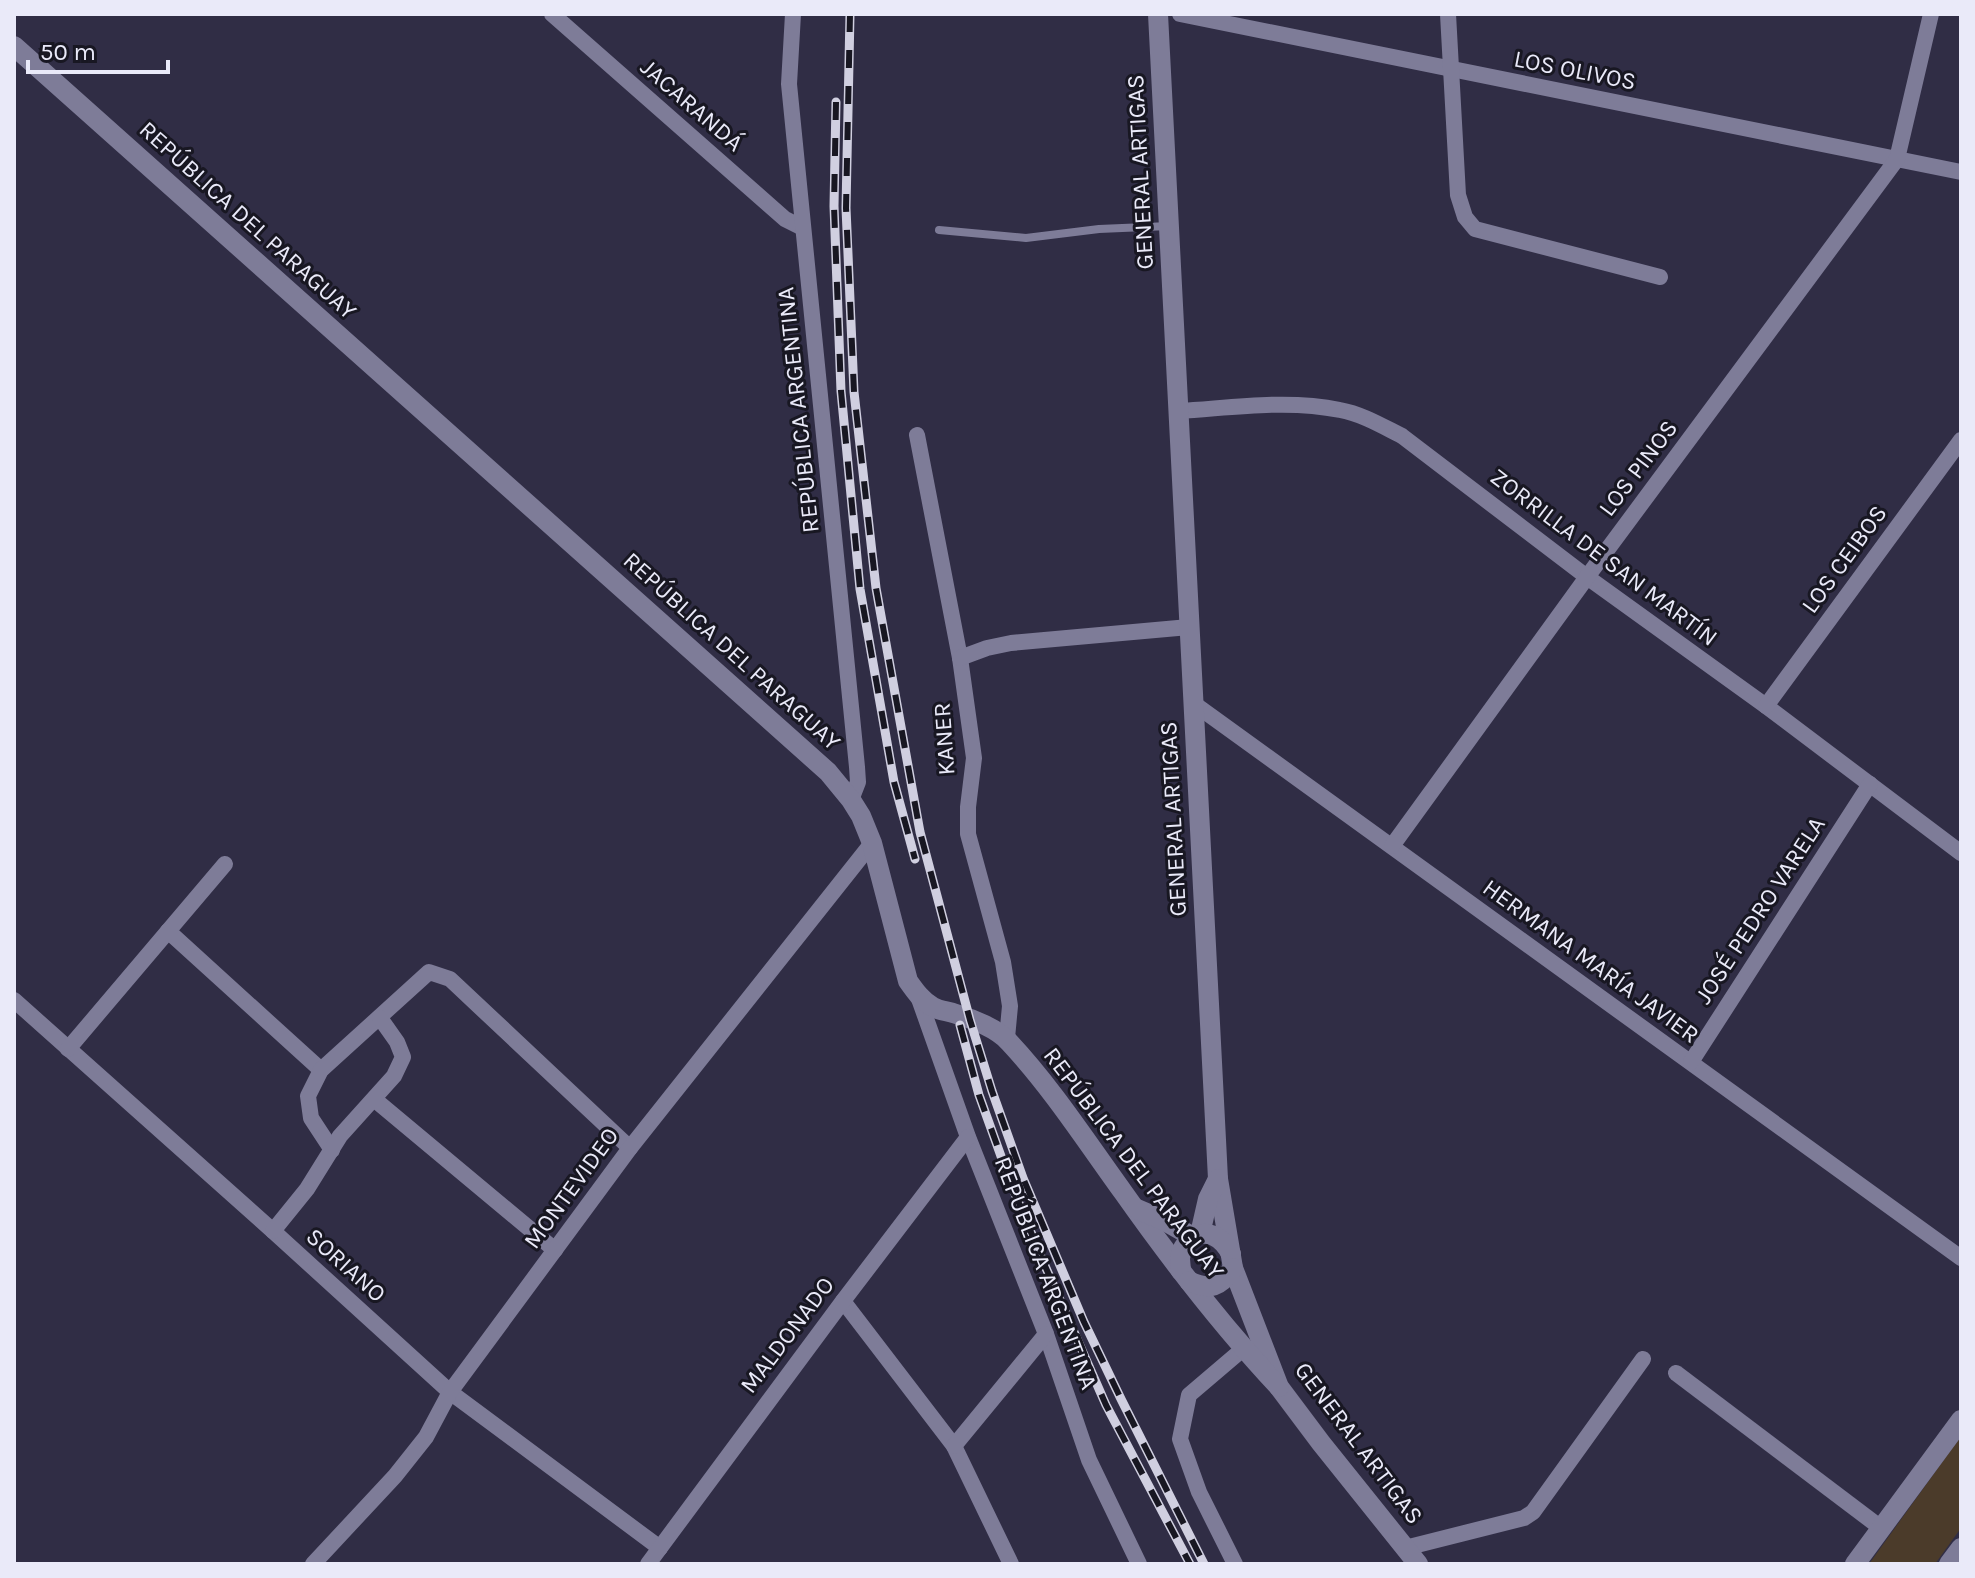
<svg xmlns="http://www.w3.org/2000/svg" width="1975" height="1578" font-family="Karla,sans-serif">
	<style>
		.green { fill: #4b3b2a }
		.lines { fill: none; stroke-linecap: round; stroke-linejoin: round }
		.lane { stroke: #7e7c98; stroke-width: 8 }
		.street { stroke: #7e7c98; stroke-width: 16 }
		.secondary { stroke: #7e7c98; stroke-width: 20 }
		.rail-casing { stroke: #d0cfe0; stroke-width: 9 }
		.rail { stroke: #181722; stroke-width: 6; stroke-dasharray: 18; stroke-linecap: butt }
		.labels { text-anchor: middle; stroke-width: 6; stroke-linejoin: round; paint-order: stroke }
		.street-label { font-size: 24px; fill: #eaeaf9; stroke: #181722 }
	</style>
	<rect width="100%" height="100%" fill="#302d45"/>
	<!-- green -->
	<polygon class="green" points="1961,1436 1961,1528 1935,1564 1869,1564"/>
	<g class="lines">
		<!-- lane -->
		<polyline class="lane" points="939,230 1026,238 1099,229 1169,226"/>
		<!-- street -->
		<g class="street">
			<polyline points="552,14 785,219 803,228"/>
			<polyline points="793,14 789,84 857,767 858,782 851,800"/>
			<polyline points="1180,14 1961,172"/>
			<polyline points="1448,14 1458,195 1465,217 1475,229 1660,277"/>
			<path d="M1179,411C1231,408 1287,399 1340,410C1362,414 1382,426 1402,436L1587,577L1766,706L1961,853"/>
			<polyline points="917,435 960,658 974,758 968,807 968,834 1003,962 1010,1006 1007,1038"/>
			<polyline points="960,658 987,648 1011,643 1189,627"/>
			<polyline points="1193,703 1961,1258"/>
			<polyline points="1766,706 1961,440"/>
			<polyline points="1392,846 1587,577 1897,159 1931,14"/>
			<polyline points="168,931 321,1070"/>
			<polyline points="918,996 968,1137 1046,1334 1089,1460 1139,1564"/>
			<polyline points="14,1000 273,1231 450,1392 660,1548"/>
			<polyline points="68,1049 225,864"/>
			<polyline points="1691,1062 1870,784"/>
			<polyline points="374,1099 555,1250"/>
			<polyline points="332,1150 311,1118 308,1096 321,1070 429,972 450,979 630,1148"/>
			<polyline points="273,1231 307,1189 340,1136 394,1076 403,1057 397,1042 380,1018"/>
			<polyline points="843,1301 954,1446 1011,1564"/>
			<polyline points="1676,1373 1881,1528"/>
			<polyline points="954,1446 1046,1334"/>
			<polyline points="1405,1548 1524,1518 1533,1512 1643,1359"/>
			<polyline points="313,1564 395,1476 426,1437 450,1392 630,1148 872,843"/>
			<polyline points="648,1564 843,1301 968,1137"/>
			<polyline points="1235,1564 1199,1492 1180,1439 1189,1395 1243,1349"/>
		</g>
		<!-- secondary -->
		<g class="secondary">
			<polyline points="1158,14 1216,1140 1218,1179 1233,1268 1279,1387 1321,1443 1418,1564"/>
			<path d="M14,46L828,772L851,800L861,816L872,843L908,981C915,991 922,1001 933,1007C940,1011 948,1011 956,1014C973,1019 998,1029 1009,1042C1052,1088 1086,1141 1123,1192C1171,1260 1222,1326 1279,1387"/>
			<polyline points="1137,1209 1165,1221 1193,1237"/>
			<polyline points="1200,1234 1208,1199 1218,1179"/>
			<path d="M1181,1271C1181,1267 1180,1262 1180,1258C1181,1251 1184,1245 1189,1241C1205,1225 1223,1238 1231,1254"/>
			<path d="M1189,1281C1210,1291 1220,1287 1233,1268"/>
			<polyline points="1855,1564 1961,1420"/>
			<polyline points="1949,1564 1961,1548"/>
		</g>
		<!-- rail casing -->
		<g class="rail-casing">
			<g id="rail">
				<polyline points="850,14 846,208 854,392 876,588 920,832 970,1020 992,1091 1023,1178 1084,1322 1121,1399 1204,1564"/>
				<polyline points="836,102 834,206 841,391 860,589 894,782 915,859"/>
				<polyline points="960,1025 979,1095 1011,1184 1042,1259 1106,1405 1190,1564"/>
			</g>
		</g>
		<!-- rail -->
		<use href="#rail" class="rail"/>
	</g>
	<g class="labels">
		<!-- street labels -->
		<g class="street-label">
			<text transform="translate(1575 70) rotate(11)" y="8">LOS OLIVOS</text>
			<text transform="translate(692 105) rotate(41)" y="8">JACARANDÁ</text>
			<text transform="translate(1140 172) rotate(-93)" y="8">GENERAL ARTIGAS</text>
			<text transform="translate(248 220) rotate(42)" y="8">REPÚBLICA DEL PARAGUAY</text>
			<text transform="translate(798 410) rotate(-96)" y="8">REPÚBLICA ARGENTINA</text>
			<text transform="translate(1638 468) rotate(-53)" y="8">LOS PINOS</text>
			<text transform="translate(1604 557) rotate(37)" y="8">ZORRILLA DE SAN MARTÍN</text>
			<text transform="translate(1844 559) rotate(-54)" y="8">LOS CEIBOS</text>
			<text transform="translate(732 651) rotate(42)" y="8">REPÚBLICA DEL PARAGUAY</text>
			<text transform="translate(944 739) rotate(-94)" y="8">KANER</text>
			<text transform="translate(1173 819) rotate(-93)" y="8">GENERAL ARTIGAS</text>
			<text transform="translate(1760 910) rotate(-57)" y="8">JOSÉ PEDRO VARELA</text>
			<text transform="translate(1591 961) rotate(36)" y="8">HERMANA MARÍA JAVIER</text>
			<text transform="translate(1134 1163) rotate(53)" y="8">REPÚBLICA DEL PARAGUAY</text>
			<text transform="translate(571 1188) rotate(-54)" y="8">MONTEVIDEO</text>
			<text transform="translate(346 1265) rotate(42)" y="8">SORIANO</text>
			<text transform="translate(1046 1273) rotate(69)" y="8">REPÚBLICA ARGENTINA</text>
			<text transform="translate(787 1335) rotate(-53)" y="8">MALDONADO</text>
			<text transform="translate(1359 1443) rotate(53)" y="8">GENERAL ARTIGAS</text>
		</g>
	</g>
	<!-- border -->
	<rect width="1975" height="1578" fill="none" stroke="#eaeaf9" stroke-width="32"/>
	<!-- scale -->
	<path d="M28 60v12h140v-12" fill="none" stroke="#eaeaf9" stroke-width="4"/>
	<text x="40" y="60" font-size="24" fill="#eaeaf9" stroke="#181722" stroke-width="6" paint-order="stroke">50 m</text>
</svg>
